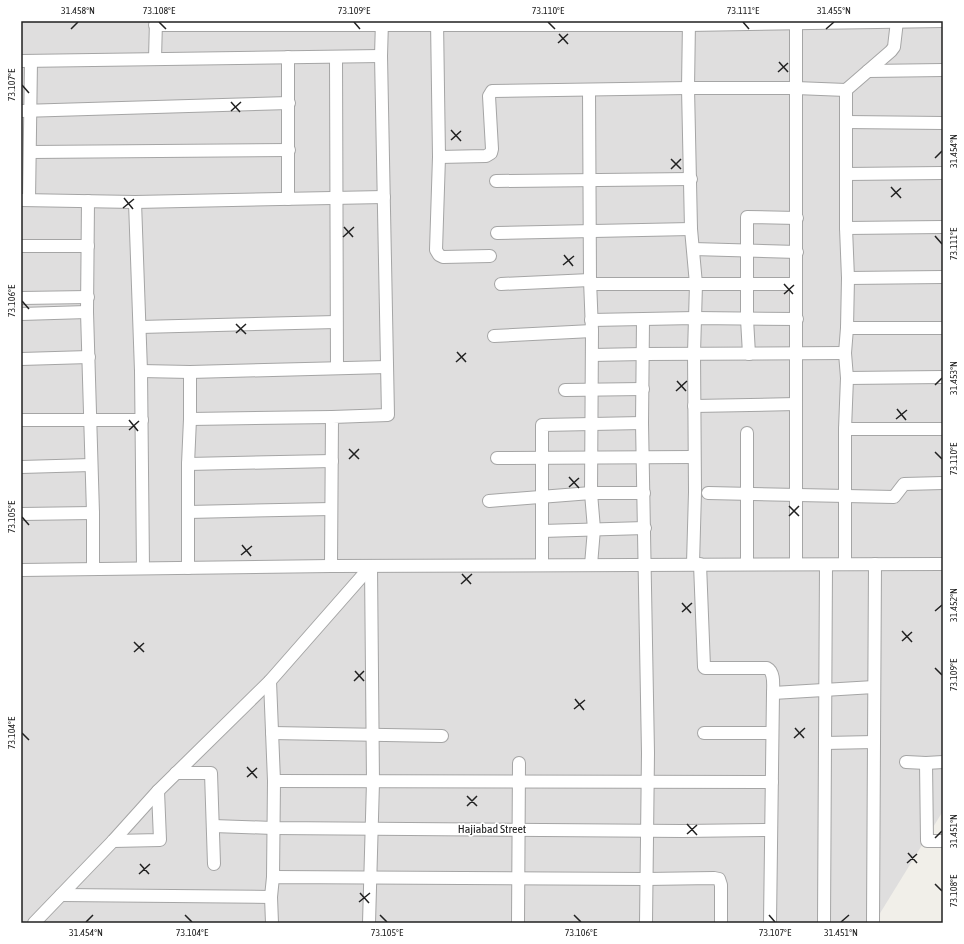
<svg xmlns="http://www.w3.org/2000/svg" width="964" height="944" font-family="'Asap Condensed',sans-serif">
	<style>
		.residential { fill: #dfdede }
		.lines { fill: none; stroke-linecap: round; stroke-linejoin: round }
		.minor-casing { stroke: #a5a5a5; stroke-width: 14 }
		.minor { stroke: #fff; stroke-width: 12 }
		.ticks { fill: none; stroke: #212121; stroke-width: 1.5 }
		.labels { text-anchor: middle; stroke-width: 3.5; stroke-linejoin: round; paint-order: stroke }
		.street-label { font-size: 12px; fill: #212121; stroke: #fff }
		.neatline { fill: none; stroke: #212121; stroke-width: 1.5 }
		.ticks-label { font-size: 10px; text-anchor: middle; fill: #212121 }
	</style>
	<rect width="100%" height="100%" fill="#f1efe9"/>
	<!-- residential -->
	<polygon class="residential" points="21,21 943,21 943,811 874,923 21,923"/>
	<g class="lines">
		<!-- minor casing -->
		<g class="minor-casing">
			<g id="minor">
				<polyline points="437,21 439,157 486,156 491,153 492,149 489,96 492,91 688,88 796,88 846,90 891,51 894,47 897,21"/>
				<polyline points="689,21 688,88 691,229 696,284 694,353 695,492 693,564"/>
				<polyline points="796,21 796,564"/>
				<polyline points="155,25 689,25 943,21"/>
				<polyline points="336,57 337,368"/>
				<polyline points="155,59 156,21"/>
				<polyline points="21,61 381,56"/>
				<polyline points="868,71 943,70"/>
				<polyline points="589,90 590,280 592,331 591,493 594,529 591,565"/>
				<polyline points="21,111 289,103"/>
				<polyline points="846,122 943,123"/>
				<polyline points="30,152 289,150"/>
				<polyline points="439,157 436,250 439,255 443,257 490,256"/>
				<polyline points="846,174 943,173"/>
				<polyline points="496,181 691,179"/>
				<polyline points="288,199 288,57"/>
				<polyline points="21,200 135,202 384,197"/>
				<polyline points="29,200 31,61"/>
				<polyline points="88,201 87,312 93,513 93,569"/>
				<polyline points="135,202 141,371 143,568"/>
				<polyline points="846,228 943,227"/>
				<polyline points="497,233 691,229"/>
				<polyline points="21,246 88,246"/>
				<polyline points="693,249 797,252"/>
				<polyline points="848,278 943,277"/>
				<polyline points="501,284 590,280"/>
				<polyline points="591,284 796,284"/>
				<polyline points="21,298 88,297"/>
				<polyline points="21,314 87,312"/>
				<polyline points="591,320 695,318 797,319"/>
				<polyline points="643,320 642,423 648,753 646,923"/>
				<polyline points="140,327 336,322"/>
				<polyline points="847,328 943,328"/>
				<polyline points="494,336 592,331"/>
				<polyline points="749,354 747,319 747,217 797,218"/>
				<polyline points="592,355 643,354 845,353"/>
				<polyline points="21,359 89,357"/>
				<polyline points="141,371 190,372 387,367"/>
				<polyline points="847,378 943,377"/>
				<polyline points="565,390 643,389"/>
				<polyline points="694,406 796,404"/>
				<polyline points="190,419 332,417"/>
				<polyline points="21,420 142,420"/>
				<polyline points="845,429 943,429"/>
				<polyline points="497,458 694,457"/>
				<polyline points="188,464 332,461"/>
				<polyline points="21,467 91,465"/>
				<polyline points="708,493 894,497 904,484 943,483"/>
				<polyline points="489,501 591,493 644,493"/>
				<polyline points="188,512 331,509"/>
				<polyline points="21,514 93,513"/>
				<polyline points="542,531 645,528"/>
				<path d="M700,564L704,667L705,668H767C775,672 773,686 773,693L770,923"/>
				<polyline points="747,564 747,433"/>
				<polyline points="845,564 845,429 847,378 845,353 847,328 848,278 846,228 846,90"/>
				<polyline points="542,565 542,425 642,423"/>
				<polyline points="331,566 332,417 388,415 381,56 382,21"/>
				<polyline points="188,568 188,464 190,419 190,372"/>
				<polyline points="21,570 331,566 943,564"/>
				<polyline points="270,681 274,781 273,877"/>
				<polyline points="773,693 874,687"/>
				<polyline points="272,733 442,736"/>
				<polyline points="704,733 772,733"/>
				<polyline points="825,743 874,742"/>
				<polyline points="906,762 926,763 927,841 943,841"/>
				<polyline points="926,763 943,762"/>
				<polyline points="176,773 211,773 214,864"/>
				<polyline points="274,781 772,782"/>
				<polyline points="213,826 273,828 682,831 771,830"/>
				<polyline points="113,841 160,840 158,791"/>
				<polyline points="61,895 271,897 273,877 646,879 714,878 719,879 721,885 721,923"/>
				<polyline points="271,897 272,923"/>
				<polyline points="34,923 113,841 158,791 270,681 371,566"/>
				<polyline points="369,923 373,782 371,566"/>
				<polyline points="518,923 519,763"/>
				<polyline points="824,923 826,565"/>
				<polyline points="873,923 875,564"/>
			</g>
		</g>
		<!-- minor -->
		<use href="#minor" class="minor"/>
	</g>
	<!-- ticks -->
	<path class="ticks" d="M159,22L166,29M354,22L360,29M548,22L555,29M743,22L749,29M71,29L78,22M826,29L834,22M559,34L568,44M558,43L568,34M779,62L788,72M778,72L788,63M22,85L29,93M231,102L240,112M231,111L241,102M451,130L461,141M451,140L461,131M935,158L942,151M671,159L681,169M671,169L681,159M891,187L901,198M891,197L901,188M124,198L133,209M123,208L134,199M344,227L353,237M935,236L942,244M343,237L354,227M564,255L573,266M563,265L574,256M784,284L793,294M784,294L794,285M22,301L29,309M236,324L246,334M236,333L246,324M457,352L466,362M456,362L466,353M677,381L686,391M935,385L942,378M676,391L687,381M897,409L906,420M896,419L907,410M129,420L138,431M129,430L139,421M349,449L359,459M935,452L942,459M349,459L359,449M569,477L579,488M569,487L579,478M789,506L799,516M789,516L799,506M22,517L29,525M242,545L251,556M241,555L252,546M462,574L471,584M461,584L472,574M682,603L691,613M935,611L942,605M682,612L692,603M902,631L912,642M902,641L912,632M134,642L144,652M134,652L144,643M935,668L942,675M355,671L364,681M354,681L364,671M575,699L584,710M574,709L585,700M795,728L804,738M22,733L29,740M794,738L805,728M247,767L257,778M247,777L257,768M467,796L477,806M467,806L477,796M687,824L697,835M687,834L697,825M935,838L942,831M908,853L917,863M907,863L917,854M140,864L149,874M139,874L150,864M935,884L942,891M360,893L369,903M359,902L370,893M185,915L192,922M380,915L387,922M574,915L581,922M769,915L775,922M86,922L93,915M841,922L849,915"/>
	<g class="labels">
		<!-- street labels -->
		<g class="street-label">
			<text x="492" y="833">Hajiabad Street</text>
		</g>
	</g>
	<!-- border -->
	<rect width="964" height="944" fill="none" stroke="#ffffff" stroke-width="44"/>
	<rect x="22" y="22" width="920" height="900" class="neatline"/>
	<g class="ticks-label">
		<text x="78" y="14">31.458°N</text>
		<text x="159" y="14">73.108°E</text>
		<text x="354" y="14">73.109°E</text>
		<text x="548" y="14">73.110°E</text>
		<text x="743" y="14">73.111°E</text>
		<text x="834" y="14">31.455°N</text>
		<text transform="translate(11 85) rotate(-90)" y="4">73.107°E</text>
		<text transform="translate(953 151) rotate(-90)" y="4">31.454°N</text>
		<text transform="translate(953 244) rotate(-90)" y="4">73.111°E</text>
		<text transform="translate(11 301) rotate(-90)" y="4">73.106°E</text>
		<text transform="translate(953 378) rotate(-90)" y="4">31.453°N</text>
		<text transform="translate(953 459) rotate(-90)" y="4">73.110°E</text>
		<text transform="translate(11 517) rotate(-90)" y="4">73.105°E</text>
		<text transform="translate(953 605) rotate(-90)" y="4">31.452°N</text>
		<text transform="translate(953 675) rotate(-90)" y="4">73.109°E</text>
		<text transform="translate(11 733) rotate(-90)" y="4">73.104°E</text>
		<text transform="translate(953 831) rotate(-90)" y="4">31.451°N</text>
		<text transform="translate(953 891) rotate(-90)" y="4">73.108°E</text>
		<text x="86" y="936">31.454°N</text>
		<text x="192" y="936">73.104°E</text>
		<text x="387" y="936">73.105°E</text>
		<text x="581" y="936">73.106°E</text>
		<text x="775" y="936">73.107°E</text>
		<text x="841" y="936">31.451°N</text>
	</g>
</svg>
